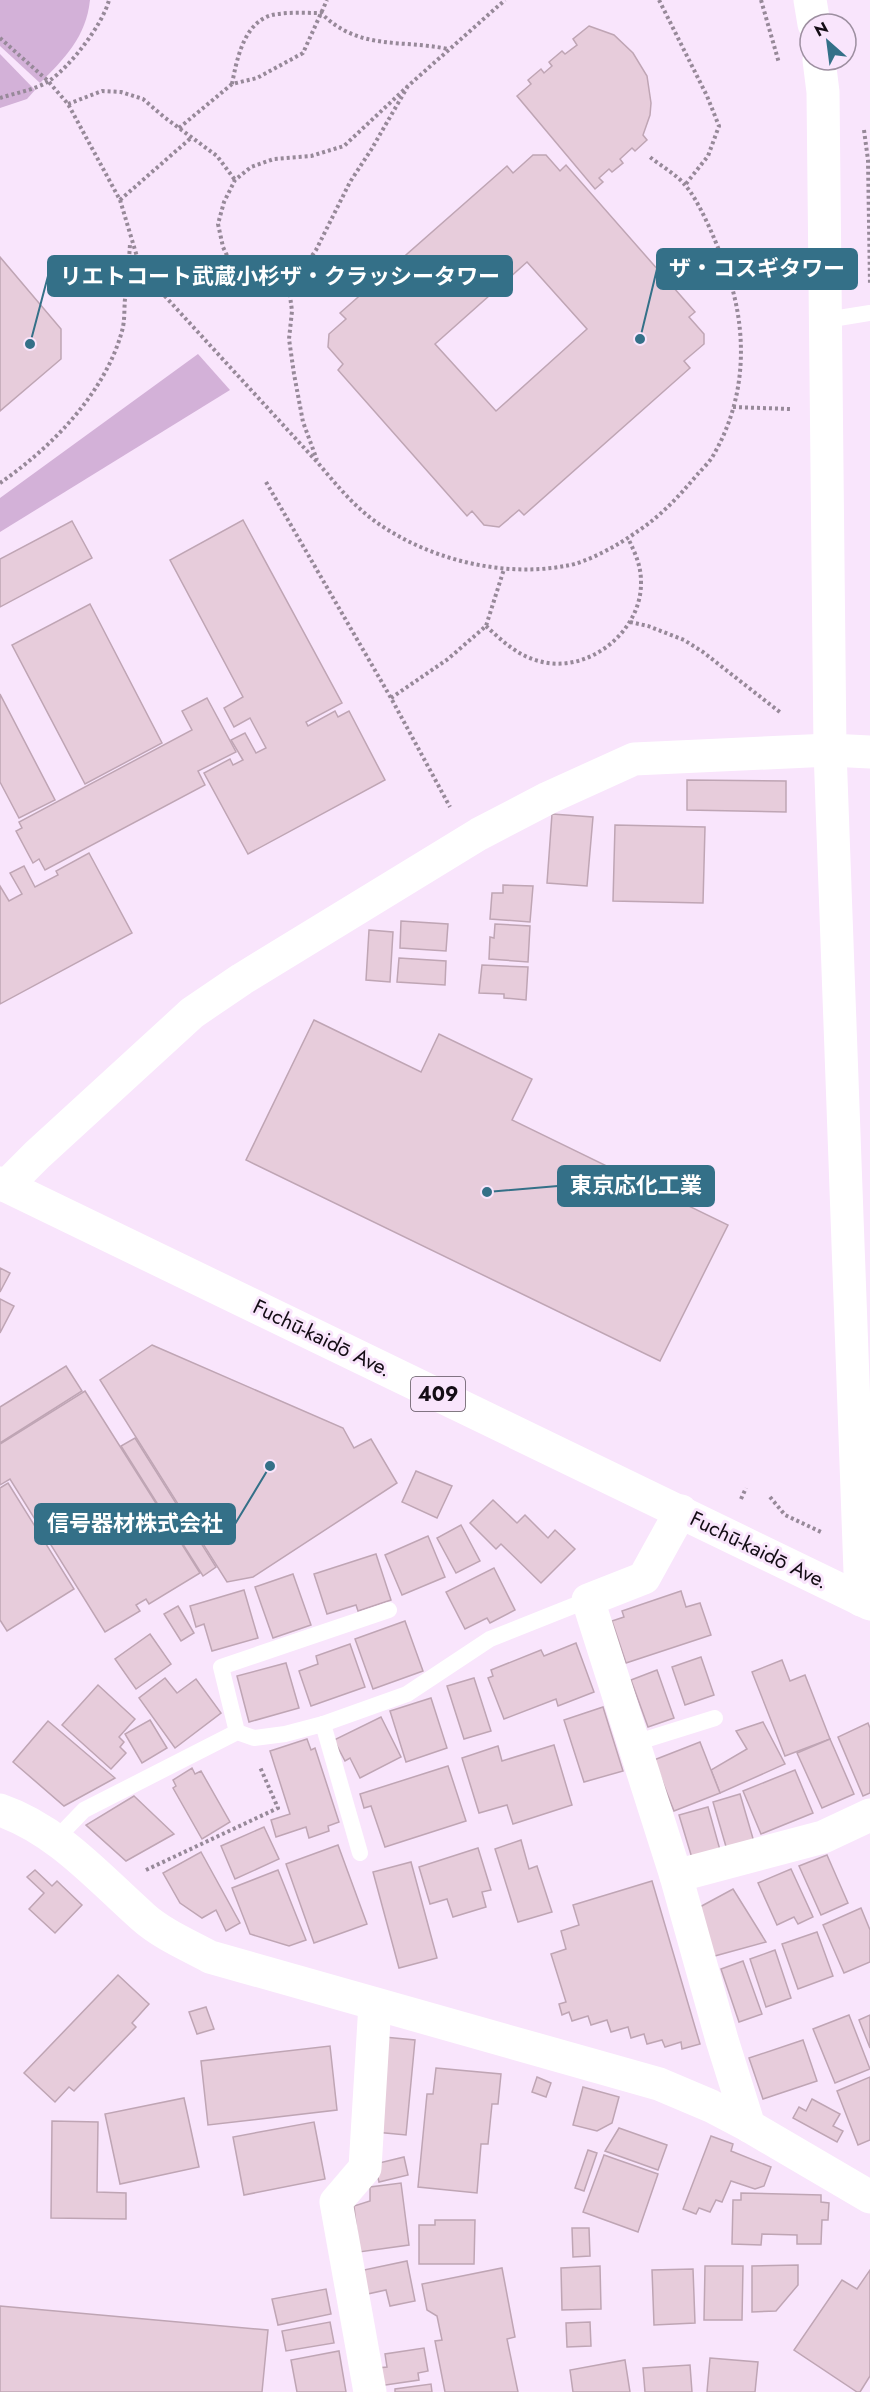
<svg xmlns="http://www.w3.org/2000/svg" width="870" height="2392" font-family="Jost,'Noto Sans JP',sans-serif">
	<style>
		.green { fill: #d3b1d8 }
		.building { fill: #e7ccdb; stroke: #bfa5b4; stroke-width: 1.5; fill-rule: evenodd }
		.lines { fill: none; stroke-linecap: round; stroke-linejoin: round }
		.path { stroke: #978999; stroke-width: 4; stroke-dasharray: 3 3; stroke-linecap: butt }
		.service { stroke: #fff; stroke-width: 16 }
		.minor { stroke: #fff; stroke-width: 33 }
		.tertiary { stroke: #fff; stroke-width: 33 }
		.trunk { stroke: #fff; stroke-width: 33 }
		.labels { text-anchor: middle; stroke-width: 6; stroke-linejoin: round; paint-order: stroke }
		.shield { fill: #f9e5fc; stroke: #594e5a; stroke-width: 1.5 }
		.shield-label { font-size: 20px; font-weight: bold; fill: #140d15 }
		.street-label { font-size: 21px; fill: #140d15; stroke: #f9e5fc }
		.leader { fill: none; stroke: #347088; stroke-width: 2 }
		.callout-dot { fill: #347088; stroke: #f9e5fc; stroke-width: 2 }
		.callout { fill: #347088; stroke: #347088; stroke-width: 2 }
		.callout-label { font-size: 22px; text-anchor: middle; font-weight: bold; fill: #fff }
	</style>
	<rect width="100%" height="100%" fill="#f9e5fc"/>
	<!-- green -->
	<g class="green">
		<path d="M0,0H90C86,37 65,58 40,83L0,46Z"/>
		<polygon points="0,54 35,90 27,99 0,108"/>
		<polygon points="198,354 230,390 0,532 0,498"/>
	</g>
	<!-- building -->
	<g class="building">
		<polygon points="589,26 614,35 633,53 647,76 651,103 650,115 643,135 647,140 635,151 632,148 620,159 623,163 612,172 609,169 599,178 603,182 595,189 517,96 531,84 528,80 541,69 544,73 552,66 549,62 562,51 565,54 577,45 573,39"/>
		<path d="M533,155H546L560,171L566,165L695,312L689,317L704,334V344L684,361L690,368L524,515L519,510L499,527L484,525L472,511L467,516L338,370L343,364L328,347L329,334L346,319L340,313L507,166L513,173ZM527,262L587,329L496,411L435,344Z"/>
		<polygon points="0,257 61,329 61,359 0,411"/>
		<polygon points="243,520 342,703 306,722 308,726 335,711 338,717 349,711 385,780 248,854 204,773 230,759 233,765 243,760 231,740 245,733 256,753 266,748 250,718 234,727 224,708 243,697 170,560"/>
		<polygon points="72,521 92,558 0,607 0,559"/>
		<polygon points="90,604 162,743 85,784 12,645"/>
		<polygon points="0,694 55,800 19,818 0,782"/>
		<polygon points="207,698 236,752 198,771 205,785 45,870 39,859 33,863 16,831 22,828 19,822 192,730 182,711"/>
		<polygon points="687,780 786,781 786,812 687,810"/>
		<polygon points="552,814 593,817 587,886 547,883"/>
		<polygon points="615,825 705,827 703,903 613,901"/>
		<polygon points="89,853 132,933 0,1004 0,886 9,901 22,894 10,873 24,866 35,887 58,875 56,871"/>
		<polygon points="503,885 533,886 530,922 490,919 492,893 503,893"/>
		<polygon points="401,921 448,924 446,951 400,948"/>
		<polygon points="495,924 530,926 528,962 489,959 490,937 494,938"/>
		<polygon points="369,930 393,932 390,982 366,980"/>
		<polygon points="399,958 446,961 445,985 397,982"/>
		<polygon points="482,965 528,967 526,1000 504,998 504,994 479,993"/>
		<polygon points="314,1020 421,1072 439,1034 532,1079 512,1120 728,1225 660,1361 246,1160"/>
		<polygon points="0,1268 10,1273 0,1292"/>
		<polygon points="0,1299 14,1306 0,1333"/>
		<polygon points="152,1345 343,1428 354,1448 371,1439 397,1483 253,1577 227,1582 100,1380"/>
		<polygon points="66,1366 82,1391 0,1443 0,1407"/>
		<polygon points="85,1391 200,1573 149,1604 146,1599 136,1605 140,1611 105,1632 10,1479 0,1485 0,1444"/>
		<polygon points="135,1438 216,1567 203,1576 121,1446"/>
		<polygon points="416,1471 452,1486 437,1518 402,1502"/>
		<polygon points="8,1483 74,1589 7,1631 0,1620 0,1488"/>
		<polygon points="493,1500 517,1523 525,1515 548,1538 555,1530 575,1549 541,1583 501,1544 496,1549 470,1523"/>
		<polygon points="461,1525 480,1561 456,1573 437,1538"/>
		<polygon points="428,1536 445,1577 402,1595 385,1555"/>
		<polygon points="376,1554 391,1600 358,1611 356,1605 327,1614 314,1574"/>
		<polygon points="494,1568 515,1610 490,1623 487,1618 465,1629 446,1592"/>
		<polygon points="293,1574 311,1625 273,1638 255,1587"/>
		<polygon points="244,1590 258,1638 212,1651 204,1624 196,1627 190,1606"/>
		<polygon points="681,1591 686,1607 700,1603 711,1635 626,1663 612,1621 624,1617 622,1611"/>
		<polygon points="178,1606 194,1633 181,1641 164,1614"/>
		<polygon points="405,1621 423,1671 373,1689 355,1639"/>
		<polygon points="150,1634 171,1664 136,1689 115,1659"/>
		<polygon points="576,1643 594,1692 558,1706 556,1699 504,1719 488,1678 493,1676 491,1670 541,1650 544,1656"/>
		<polygon points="350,1644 365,1687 311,1706 299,1671 318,1664 316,1656"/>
		<polygon points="701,1657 714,1695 685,1705 672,1667"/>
		<polygon points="782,1660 790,1681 805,1675 830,1739 785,1756 752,1672"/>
		<polygon points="286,1663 299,1708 249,1722 237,1676"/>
		<polygon points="657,1670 674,1718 648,1727 631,1680"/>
		<polygon points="165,1678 177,1693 196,1679 221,1713 175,1748 139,1698"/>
		<polygon points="474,1678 491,1731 464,1739 447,1686"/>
		<polygon points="98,1685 135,1719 119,1737 124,1742 120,1747 126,1753 111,1769 62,1725"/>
		<polygon points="431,1698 447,1748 406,1762 390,1711"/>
		<polygon points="603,1707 623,1771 584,1782 564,1720"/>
		<polygon points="381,1717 401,1757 360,1778 350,1758 345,1761 334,1740"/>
		<polygon points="150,1720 167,1748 142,1763 125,1734"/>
		<polygon points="48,1721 115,1778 64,1806 13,1762"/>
		<polygon points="763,1722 785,1764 720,1793 711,1770 747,1749 736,1731"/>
		<polygon points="868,1723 870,1728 870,1793 863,1796 838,1737"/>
		<polygon points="307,1739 311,1750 315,1748 339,1822 328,1826 329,1831 309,1838 306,1827 276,1837 271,1820 290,1814 270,1751"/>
		<polygon points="830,1739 854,1794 822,1808 797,1753"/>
		<polygon points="700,1742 720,1793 674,1811 654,1760"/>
		<polygon points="554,1745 572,1805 513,1824 507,1805 479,1813 462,1758 498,1746 502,1761"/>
		<polygon points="448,1766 466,1821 385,1847 371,1806 364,1808 360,1794"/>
		<polygon points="192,1768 195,1774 201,1771 230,1822 202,1839 173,1788 176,1786 173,1780"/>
		<polygon points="795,1770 813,1813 761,1834 743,1791"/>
		<polygon points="740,1794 754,1842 727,1850 713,1802"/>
		<polygon points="134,1796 174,1834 126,1861 86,1825"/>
		<polygon points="708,1807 720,1850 692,1858 679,1815"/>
		<polygon points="264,1827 279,1859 235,1879 221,1846"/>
		<polygon points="521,1840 529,1869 537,1866 552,1912 518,1922 495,1849"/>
		<polygon points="338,1845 367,1924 314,1943 286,1864"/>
		<polygon points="478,1848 491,1890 482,1892 486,1907 453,1917 447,1899 430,1904 419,1867"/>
		<polygon points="201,1852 240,1923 226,1931 216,1910 202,1918 180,1903 163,1873"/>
		<polygon points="827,1855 848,1903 821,1915 799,1866"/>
		<polygon points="411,1862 437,1958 399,1968 373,1872"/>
		<polygon points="791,1869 813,1917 798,1924 794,1917 777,1925 758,1883"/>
		<polygon points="35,1870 52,1886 57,1881 82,1905 55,1933 29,1909 44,1893 27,1877"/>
		<polygon points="278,1870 306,1940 289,1946 250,1934 232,1888"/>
		<polygon points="652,1881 700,2044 682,2049 681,2042 665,2047 662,2040 647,2044 644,2034 631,2038 628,2027 611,2032 607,2020 591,2025 588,2016 572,2021 569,2012 562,2015 559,2004 566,2002 551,1954 566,1949 561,1931 579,1925 573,1905"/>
		<polygon points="733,1889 766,1942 711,1957 698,1908"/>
		<polygon points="861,1908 870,1930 870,1962 844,1973 823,1925"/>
		<polygon points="817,1932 833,1976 798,1989 782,1944"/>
		<polygon points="775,1950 791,1998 766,2007 750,1959"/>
		<polygon points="743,1961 762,2014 739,2022 721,1969"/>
		<polygon points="118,1975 149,2004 132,2023 136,2027 74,2091 69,2087 55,2102 24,2073"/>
		<polygon points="206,2007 214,2029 197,2034 189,2012"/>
		<polygon points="849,2015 870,2069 835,2083 813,2029"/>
		<polygon points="870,2015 870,2048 859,2020"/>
		<polygon points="384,2037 415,2040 406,2135 375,2132"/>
		<polygon points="803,2040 817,2081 763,2099 749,2058"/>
		<polygon points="330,2046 337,2110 208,2125 201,2061"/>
		<polygon points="436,2068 501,2074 498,2104 492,2104 488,2144 481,2144 477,2193 418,2187 427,2094 433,2094"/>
		<polygon points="537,2077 551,2083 546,2097 532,2092"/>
		<polygon points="870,2077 870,2140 858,2145 837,2091"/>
		<polygon points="583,2087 619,2097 612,2123 597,2131 573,2125"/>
		<polygon points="184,2098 199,2167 120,2184 105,2114"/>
		<polygon points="812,2099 840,2114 833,2126 843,2131 837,2142 793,2118 799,2107 806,2111"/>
		<polygon points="52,2121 98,2122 97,2192 126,2193 126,2219 51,2218"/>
		<polygon points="314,2122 325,2179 244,2195 233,2137"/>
		<polygon points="619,2128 667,2145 658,2170 605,2151"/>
		<polygon points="711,2136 733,2144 731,2151 771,2167 764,2186 755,2189 731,2181 722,2202 716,2200 710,2212 699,2208 696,2214 683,2209"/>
		<polygon points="588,2150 597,2153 584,2191 575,2188"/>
		<polygon points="604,2155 658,2174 638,2232 583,2212"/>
		<polygon points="404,2157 408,2175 379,2182 375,2164"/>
		<polygon points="401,2183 409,2245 359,2252 354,2206 370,2201 370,2187"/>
		<polygon points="741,2193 821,2195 821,2202 829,2203 828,2220 822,2220 821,2244 797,2244 797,2235 762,2234 761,2245 732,2244 733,2200 741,2200"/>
		<polygon points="435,2220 475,2220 474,2264 419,2264 419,2225 435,2225"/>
		<polygon points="572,2228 589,2228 590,2256 573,2257"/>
		<polygon points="407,2261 415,2301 390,2306 386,2290 363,2295 359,2271"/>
		<polygon points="798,2265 798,2285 776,2311 752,2312 752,2266"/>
		<polygon points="600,2266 601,2309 562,2310 561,2268"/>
		<polygon points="705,2266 743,2266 742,2320 704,2320"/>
		<polygon points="502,2268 515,2337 507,2339 518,2392 445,2392 435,2341 442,2340 437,2316 427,2310 422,2284"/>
		<polygon points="693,2269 695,2323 654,2325 652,2270"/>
		<polygon points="870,2270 870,2376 860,2392 857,2392 794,2350 842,2280 857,2289"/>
		<polygon points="326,2289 331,2314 278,2325 272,2299"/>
		<polygon points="0,2306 268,2330 262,2392 0,2392"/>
		<polygon points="330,2322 334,2343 286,2351 282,2331"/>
		<polygon points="590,2322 591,2346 567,2347 566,2323"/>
		<polygon points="424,2348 428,2371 418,2373 419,2380 379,2386 377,2368 387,2367 385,2354"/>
		<polygon points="339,2351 346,2392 297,2392 291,2360"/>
		<polygon points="710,2358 758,2362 755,2392 707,2392"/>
		<polygon points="625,2360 630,2392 573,2392 570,2370"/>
		<polygon points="690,2365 692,2392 645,2392 643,2368"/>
		<polygon points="431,2384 432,2392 395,2392 395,2389"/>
	</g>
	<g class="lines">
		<!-- path -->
		<g class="path">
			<polyline points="659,0 707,96 719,126 708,156 685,185"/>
			<polyline points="761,0 779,63"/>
			<path d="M0,38L48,81L68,104L120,200L141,270L318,463C335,483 351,503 372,519C424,558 500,578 565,566C587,563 620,544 638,531C662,515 678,497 697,475C702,469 710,462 714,454C749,393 748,322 722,258C715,239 698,199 685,185C676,174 661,166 650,157"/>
			<path d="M232,84C237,58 245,17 278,14C292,12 307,13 321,13C359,51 400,39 448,49"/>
			<polyline points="408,86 371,150 350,182 316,250 289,288 267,291 246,279 232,266 223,247 218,224 224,202 235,180 251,167 274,159 311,156 344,146 408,86 505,0"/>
			<path d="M0,98C15,93 35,90 49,81C70,67 103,24 109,0"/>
			<polyline points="68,104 102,91 121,92 143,99 164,117 217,156 235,180"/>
			<polyline points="179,128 232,84 257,78 303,53 327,0"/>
			<polyline points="864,130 868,160 870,285"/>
			<polyline points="120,200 192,137"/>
			<polyline points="724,262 786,263"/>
			<polyline points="289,288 292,311 289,339 294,374 303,422 317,460"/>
			<polyline points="733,407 790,409"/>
			<polyline points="266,482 391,698 450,807"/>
			<path d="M0,483C52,447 105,393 122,331C125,321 124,309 125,299C127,280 129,262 130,244"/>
			<polyline points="630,622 648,626 684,640 703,652 781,713"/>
			<path d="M486,626C501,640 518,656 539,661C587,675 642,632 641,582C641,565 635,553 628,538"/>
			<polyline points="391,698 448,659 486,626 504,569"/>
			<polyline points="770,1497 785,1515 821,1532"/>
			<polyline points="741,1499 746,1488"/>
			<polyline points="146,1870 278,1808 260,1767"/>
		</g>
		<!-- service -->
		<g class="service">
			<polyline points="826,320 870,313"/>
			<polyline points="323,1724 360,1853"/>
			<polyline points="237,1732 221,1667 389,1610"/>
			<polyline points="635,1743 715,1718"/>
			<polyline points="55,1840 84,1810 237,1732 254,1738 285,1734 323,1724 407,1694 490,1639 588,1600"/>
		</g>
		<!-- minor -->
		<g class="minor">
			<polyline points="6,1186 37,1155 192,1013 242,979 479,834 548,798 634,759 830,750 870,752"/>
			<polyline points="681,1511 644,1578 588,1600 676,1876 722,2040 749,2126"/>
			<path d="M0,1810C58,1830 99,1878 143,1917C162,1934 188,1945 210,1957L659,2084L711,2106L749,2126L870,2197"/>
			<polyline points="676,1876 823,1837 870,1815"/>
			<polyline points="370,2392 336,2202 365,2168 375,2004"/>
		</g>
		<!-- tertiary -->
		<g class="tertiary">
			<polyline points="810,0 814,24"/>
			<polyline points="819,60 823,92 830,750 861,1600"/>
		</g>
		<!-- trunk -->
		<polyline class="trunk" points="0,1183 870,1604"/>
	</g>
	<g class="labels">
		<!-- shield labels -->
		<rect class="shield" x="411" y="1377" width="54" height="34" rx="4.5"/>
		<g class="shield-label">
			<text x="438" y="1401">409</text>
		</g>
		<!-- street labels -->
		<g class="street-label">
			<text transform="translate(322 1338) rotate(26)" y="7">Fuchū-kaidō Ave.</text>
			<text transform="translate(759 1550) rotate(26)" y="7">Fuchū-kaidō Ave.</text>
		</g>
	</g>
	<!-- callouts -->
	<path class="leader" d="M640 339L657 269M30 344L48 276M487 1192L558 1186M270 1466L235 1524"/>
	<g class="callout-dot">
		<circle cx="640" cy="339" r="6"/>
		<circle cx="30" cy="344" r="6"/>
		<circle cx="487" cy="1192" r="6"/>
		<circle cx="270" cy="1466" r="6"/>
	</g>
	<g class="callout">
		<rect x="657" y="249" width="200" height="40" rx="6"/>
		<rect x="48" y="256" width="464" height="40" rx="6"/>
		<rect x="558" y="1166" width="156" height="40" rx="6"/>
		<rect x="35" y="1504" width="200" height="40" rx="6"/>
	</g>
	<g class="callout-label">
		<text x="757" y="276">ザ・コスギタワー</text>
		<text x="280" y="284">リエトコート武蔵小杉ザ・クラッシータワー</text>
		<text x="636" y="1193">東京応化工業</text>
		<text x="135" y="1531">信号器材株式会社</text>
	</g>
	<!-- north arrow -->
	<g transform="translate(828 42) rotate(332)"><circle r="28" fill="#f9e5fc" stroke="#9d8fa0" stroke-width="1.5"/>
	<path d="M0-4.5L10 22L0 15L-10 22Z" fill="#347088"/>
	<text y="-9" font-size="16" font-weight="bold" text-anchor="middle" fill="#140d15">N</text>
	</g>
</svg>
